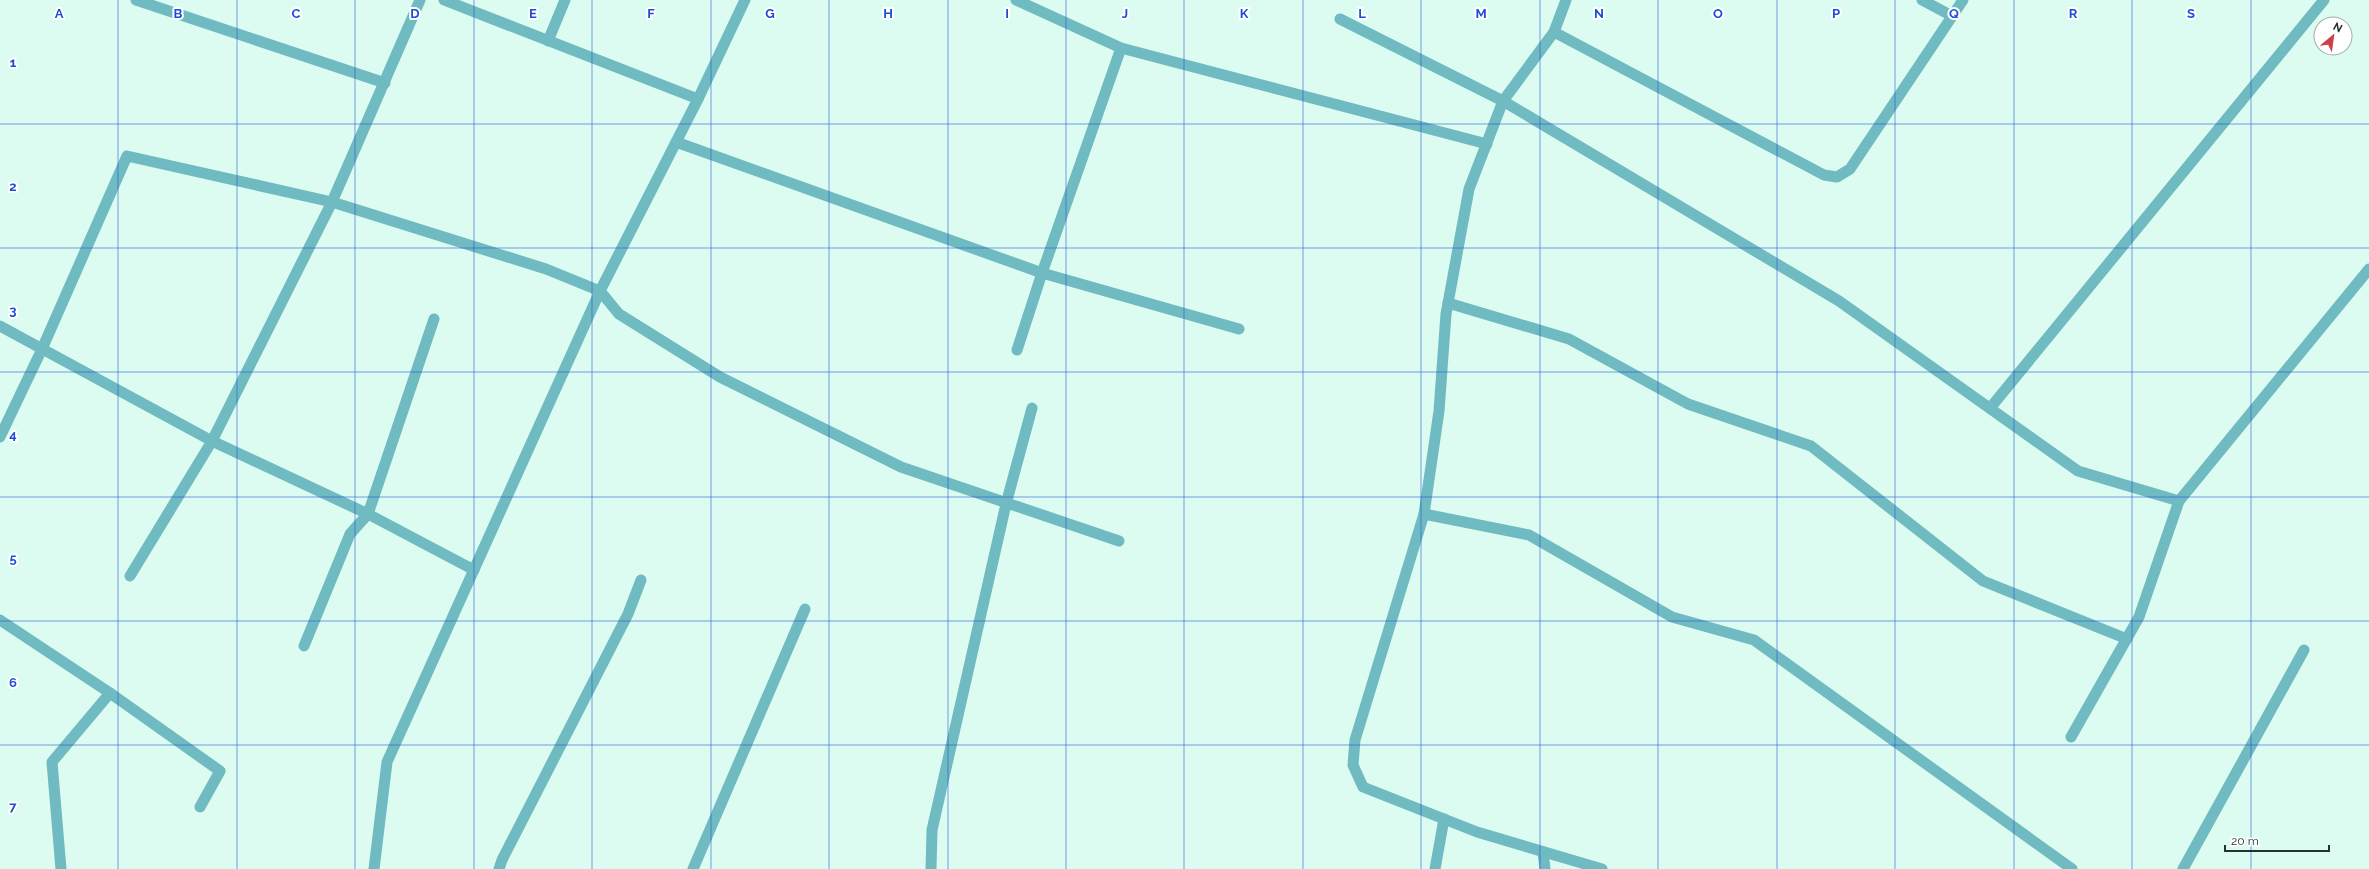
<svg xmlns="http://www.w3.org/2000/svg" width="2369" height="869" font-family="Raleway,sans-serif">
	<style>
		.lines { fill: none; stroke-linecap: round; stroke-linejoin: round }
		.minor { stroke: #70bac1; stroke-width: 11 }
		.grid { fill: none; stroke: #1d4ed8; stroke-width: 1; stroke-opacity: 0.55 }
		.grid-label { font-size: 13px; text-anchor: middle; font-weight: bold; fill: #1d4ed8; stroke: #fff; stroke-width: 4; stroke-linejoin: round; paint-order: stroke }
	</style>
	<rect width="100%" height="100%" fill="#dcfcf1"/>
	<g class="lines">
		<!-- minor -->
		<g class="minor">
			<polyline points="136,0 385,83"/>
			<polyline points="420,0 332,202 546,269 600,291 698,99"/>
			<polyline points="444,0 698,99 745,0"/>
			<polyline points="1016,0 1121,48 1042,273 1239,329"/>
			<polyline points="1566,0 1554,32 1503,101 1469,189 1446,314 1439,411 1424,514 1355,740 1353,765 1363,787 1477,832 1602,869"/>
			<polyline points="1922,0 1952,16"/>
			<polyline points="1340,19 1503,101 1839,301 2078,471 2179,501 2369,269"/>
			<polyline points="1554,32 1824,175 1837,177 1850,169 1963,0"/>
			<polyline points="548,41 565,0"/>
			<polyline points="1121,48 1487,144"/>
			<polyline points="676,142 1042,273 1017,350"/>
			<polyline points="1448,303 1569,339 1688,404 1811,446 1983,581 2127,639"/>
			<polyline points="0,326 212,441 130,576"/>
			<polyline points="1991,407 2324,0"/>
			<polyline points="0,437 42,349 127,156 332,202 212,441 368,514 474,570"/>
			<polyline points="1424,514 1529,535 1672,617 1754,640 2072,869"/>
			<polyline points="0,620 110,693 220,771 200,807"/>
			<polyline points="304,646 350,534 368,514 434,319"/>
			<polyline points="2071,737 2139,617 2179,501"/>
			<polyline points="1543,852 1545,869"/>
			<polyline points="61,869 52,762 110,693"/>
			<polyline points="374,869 387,762 600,291 619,314 720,377 901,467 1119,541"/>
			<polyline points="499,869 502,860 628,614 641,580"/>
			<polyline points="693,869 805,609"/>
			<polyline points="931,869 932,830 1006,504 1032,408"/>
			<polyline points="1435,869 1444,819"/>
			<polyline points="2183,869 2304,650"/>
		</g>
	</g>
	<!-- grid -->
	<path class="grid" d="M118,0V869M237,0V869M355,0V869M474,0V869M592,0V869M711,0V869M829,0V869M948,0V869M1066,0V869M1184,0V869M1303,0V869M1421,0V869M1540,0V869M1658,0V869M1777,0V869M1895,0V869M2014,0V869M2132,0V869M2251,0V869M0,124H2369M0,248H2369M0,372H2369M0,497H2369M0,621H2369M0,745H2369"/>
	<g class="grid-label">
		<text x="59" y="18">A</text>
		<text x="178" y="18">B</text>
		<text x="296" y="18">C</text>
		<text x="415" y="18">D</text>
		<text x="533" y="18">E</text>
		<text x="651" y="18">F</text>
		<text x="770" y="18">G</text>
		<text x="888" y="18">H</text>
		<text x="1007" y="18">I</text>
		<text x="1125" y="18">J</text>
		<text x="1244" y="18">K</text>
		<text x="1362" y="18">L</text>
		<text x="1481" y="18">M</text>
		<text x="1599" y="18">N</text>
		<text x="1718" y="18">O</text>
		<text x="1836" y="18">P</text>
		<text x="1954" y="18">Q</text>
		<text x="2073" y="18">R</text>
		<text x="2191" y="18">S</text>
		<text x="13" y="67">1</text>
		<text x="13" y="191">2</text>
		<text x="13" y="315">3</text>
		<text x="13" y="439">4</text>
		<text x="13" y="563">5</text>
		<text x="13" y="687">6</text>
		<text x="13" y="811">7</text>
	</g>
	<!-- north arrow -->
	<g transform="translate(2333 36) rotate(29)"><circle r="19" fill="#ffffff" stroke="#a8adab"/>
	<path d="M0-3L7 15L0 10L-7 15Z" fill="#cf3f4a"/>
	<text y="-6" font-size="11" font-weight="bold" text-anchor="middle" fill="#25312d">N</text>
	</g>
	<!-- scale -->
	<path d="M2225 845v6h104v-6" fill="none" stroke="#25312d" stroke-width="2"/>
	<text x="2231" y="845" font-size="12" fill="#25312d" stroke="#ffffff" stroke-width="3" paint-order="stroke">20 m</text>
</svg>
